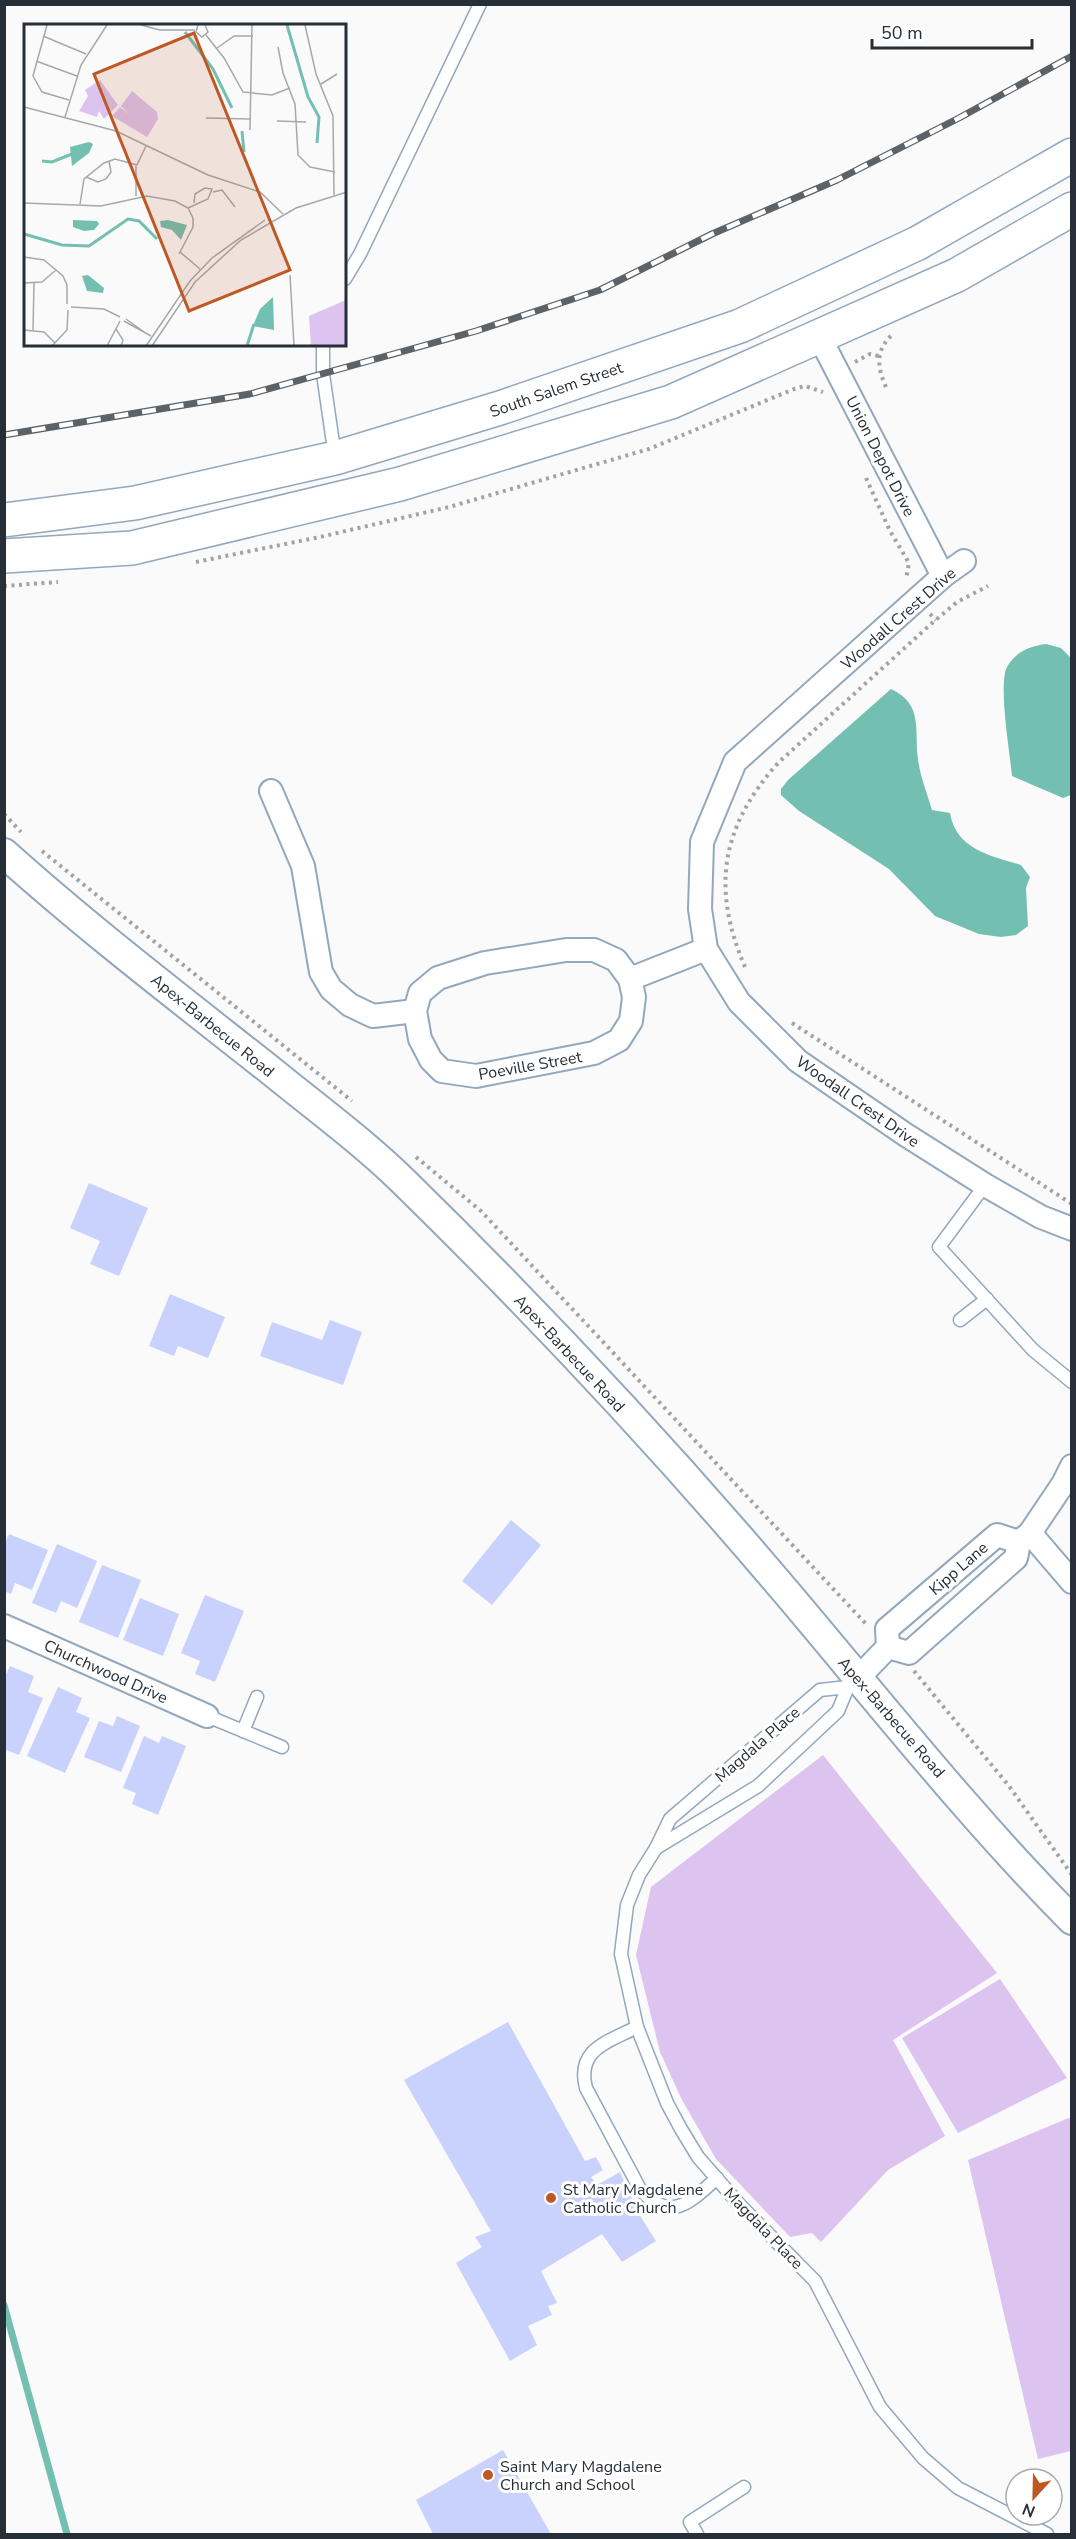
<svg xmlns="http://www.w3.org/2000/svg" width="1076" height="2539" font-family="'Nunito Sans',sans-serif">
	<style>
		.green { fill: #dcc3f0 }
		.water { fill: #73bfb2 }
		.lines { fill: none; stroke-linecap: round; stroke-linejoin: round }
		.stream { stroke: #73bfb2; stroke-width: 7 }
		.building { fill: #c9d1fd }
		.service-casing { stroke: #92a8bd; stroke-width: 15 }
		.minor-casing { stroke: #92a8bd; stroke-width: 26 }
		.tertiary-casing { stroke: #92a8bd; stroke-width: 32 }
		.primary-casing { stroke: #92a8bd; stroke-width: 36 }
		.path { stroke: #a0a4a7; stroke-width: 4; stroke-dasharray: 3 4.5; stroke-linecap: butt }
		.service { stroke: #fff; stroke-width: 12 }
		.minor { stroke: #fff; stroke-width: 22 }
		.tertiary { stroke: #fff; stroke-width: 28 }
		.primary { stroke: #fff; stroke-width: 33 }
		.rail-casing { stroke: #5b6268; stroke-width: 7 }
		.rail { stroke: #fff; stroke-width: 4.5; stroke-dasharray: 14; stroke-linecap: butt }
		.poi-dot { fill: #be5925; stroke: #fff; stroke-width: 2 }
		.labels { text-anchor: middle; stroke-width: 6; stroke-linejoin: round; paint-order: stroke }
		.street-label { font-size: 16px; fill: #262f37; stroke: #fff }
		.poi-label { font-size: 16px; fill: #262f37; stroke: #fff; text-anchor: start }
		.inset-river { fill: none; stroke: #73bfb2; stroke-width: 3 }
		.inset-road { fill: none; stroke: #a5a9ac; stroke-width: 1.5 }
		.view { fill: #be5925; fill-opacity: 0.15; stroke: #be5925; stroke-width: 3 }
		.inset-edge { fill: none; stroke: #262f37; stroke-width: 3 }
	</style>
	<rect width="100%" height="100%" fill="#fafafa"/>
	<!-- green -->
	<g class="green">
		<polygon points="823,1755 997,1973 893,2040 945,2136 888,2170 821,2242 812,2233 790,2237 716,2159 682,2100 660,2052 636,1955 651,1887"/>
		<polygon points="1000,1979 1067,2078 958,2133 902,2038"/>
		<polygon points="1071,2117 1071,2451 1038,2459 968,2160"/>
	</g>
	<!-- water -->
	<g class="water">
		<path d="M1046,644L1061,648L1071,658V795L1063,798L1012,776C1010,754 998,684 1007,667C1015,652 1030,646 1046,644Z"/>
		<path d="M891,689C924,704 914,731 918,759C920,776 927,793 932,810L950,813C956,850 992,856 1021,865L1030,877L1026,888L1028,926L1016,935L1001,937L979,934L935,916L889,869L799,811L781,795V789L788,780Z"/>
	</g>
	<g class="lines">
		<!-- stream -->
		<polyline class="stream" points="4,2305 67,2534"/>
	</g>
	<!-- building -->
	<g class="building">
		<polygon points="89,1183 148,1208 119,1276 90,1264 100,1241 70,1228"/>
		<polygon points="170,1294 225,1317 208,1358 178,1346 174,1356 149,1346"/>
		<polygon points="330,1320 362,1332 343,1385 260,1356 272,1322 322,1340"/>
		<polygon points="511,1520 541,1545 492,1605 462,1581"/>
		<polygon points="9,1534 48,1550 32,1590 15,1583 11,1594 4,1591 4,1545"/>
		<polygon points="57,1544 97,1561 77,1608 61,1601 56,1613 32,1603"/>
		<polygon points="102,1565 141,1580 118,1638 79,1622"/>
		<polygon points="205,1595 244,1611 215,1682 195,1674 200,1661 181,1653"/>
		<polygon points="140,1598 179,1614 163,1656 123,1640"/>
		<polygon points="10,1666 34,1676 28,1692 43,1698 19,1755 6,1750 4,1754 4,1679"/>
		<polygon points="58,1687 82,1698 76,1712 90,1718 65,1773 27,1756"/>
		<polygon points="117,1716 140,1726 121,1772 84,1757 99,1721 113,1726"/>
		<polygon points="144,1736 159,1743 162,1736 186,1746 158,1815 132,1804 136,1793 123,1788"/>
		<polygon points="508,2022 585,2161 596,2157 603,2170 591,2177 597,2185 620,2172 637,2211 656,2241 622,2262 602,2234 541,2271 557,2303 548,2306 552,2315 528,2326 537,2345 510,2361 456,2263 482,2247 475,2237 491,2231 404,2080"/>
		<polygon points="503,2450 551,2534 433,2534 416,2500"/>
	</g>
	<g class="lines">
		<!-- service casing -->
		<g class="service-casing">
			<g id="service">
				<polyline points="345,279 360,254 480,4"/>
				<polyline points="323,345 323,374 335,457"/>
				<polyline points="985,1185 939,1247 1033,1350 1072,1382"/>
				<polyline points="960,1320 987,1299"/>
				<polyline points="848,1687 838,1711 758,1786 656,1848 670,1819 820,1690 848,1687 858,1678"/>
				<polyline points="207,1716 282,1747"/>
				<polyline points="243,1731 257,1697"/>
				<polyline points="656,1848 639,1875 627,1905 621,1954 637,2027 667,2103 681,2129 698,2157 739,2204 815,2281 880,2407 923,2458 958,2488 1047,2534"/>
				<path d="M637,2027C608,2042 576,2049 586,2088L640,2189C671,2224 690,2202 717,2178"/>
				<polyline points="697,2534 690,2522 744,2487"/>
			</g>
		</g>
		<!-- minor casing -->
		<g class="minor-casing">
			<g id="minor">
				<polyline points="819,336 943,576"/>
				<polyline points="964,561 943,576 735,762 702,842 700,909 706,949 739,1002 798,1061 906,1135 985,1185 1041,1217 1072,1229"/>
				<polyline points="271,791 303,866 321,972 331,989 350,1005 373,1016 415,1011"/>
				<polygon points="566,950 594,950 616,960 630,979 634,997 631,1021 619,1040 594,1053 476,1076 442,1071 431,1060 420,1039 415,1011 420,993 438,978 485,963"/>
				<polyline points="630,979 706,949"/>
				<polyline points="1030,1533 1063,1484 1072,1466"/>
				<polyline points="1019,1542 1030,1533 1072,1582"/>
				<polyline points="4,1626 207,1716"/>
				<polyline points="888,1647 887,1629 997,1535 1019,1542"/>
				<polyline points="888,1647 909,1653 1016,1558 1019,1542"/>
				<polyline points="858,1678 888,1647"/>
			</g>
		</g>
		<!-- tertiary casing -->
		<g class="tertiary-casing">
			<path id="tertiary" d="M4,853C91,931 184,1002 275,1074C318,1109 363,1142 403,1181C537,1312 666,1450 787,1593C880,1703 970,1817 1072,1920"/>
		</g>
		<!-- primary casing -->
		<g class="primary-casing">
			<g id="primary">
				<polyline points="4,520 135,503 335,458 500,408 740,326 918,243 1072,155"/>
				<polyline points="4,556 132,548 400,484 671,402 957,275 1072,209"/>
			</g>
		</g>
		<!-- path -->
		<g class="path">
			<polyline points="855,362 870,354 879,356"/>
			<path d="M886,387C877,367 875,350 893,334"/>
			<polyline points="866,478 890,531 909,563 906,579"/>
			<polyline points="196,562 320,537 449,507 649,449 794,389 805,386 823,392"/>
			<polyline points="4,586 58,582"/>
			<polyline points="930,614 936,620"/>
			<polyline points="4,814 21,832"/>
			<polyline points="42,851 352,1101"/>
			<path d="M745,967C711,888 721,827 778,763L931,624L957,602L988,586"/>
			<polyline points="792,1023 1072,1204"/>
			<polyline points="416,1157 481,1211 866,1624"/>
			<polyline points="914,1671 1009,1786 1072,1875"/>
		</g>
		<!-- service -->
		<use href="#service" class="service"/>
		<!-- minor -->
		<use href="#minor" class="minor"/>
		<!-- tertiary -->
		<use href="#tertiary" class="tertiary"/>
		<!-- primary -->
		<use href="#primary" class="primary"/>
		<!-- rail casing -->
		<g class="rail-casing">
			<polyline id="rail" points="4,435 250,394 476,331 600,290 712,234 837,180 959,118 1072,56"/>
		</g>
		<!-- rail -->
		<use href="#rail" class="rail"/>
	</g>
	<!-- markers -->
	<g class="poi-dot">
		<circle cx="551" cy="2198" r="6"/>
		<circle cx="488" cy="2475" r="6"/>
	</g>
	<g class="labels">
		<!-- street labels -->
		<g class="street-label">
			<text transform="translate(556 389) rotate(-19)" y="6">South Salem Street</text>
			<text transform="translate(881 456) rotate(63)" y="6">Union Depot Drive</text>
			<text transform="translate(898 618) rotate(-41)" y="6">Woodall Crest Drive</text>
			<text transform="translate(213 1025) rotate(39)" y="6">Apex-Barbecue Road</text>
			<text transform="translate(530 1065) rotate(-10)" y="6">Poeville Street</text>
			<text transform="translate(858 1101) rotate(35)" y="6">Woodall Crest Drive</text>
			<text transform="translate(570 1353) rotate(47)" y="6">Apex-Barbecue Road</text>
			<text transform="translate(958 1568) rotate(-41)" y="6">Kipp Lane</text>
			<text transform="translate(106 1671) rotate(24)" y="6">Churchwood Drive</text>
			<text transform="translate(892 1717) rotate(49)" y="6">Apex-Barbecue Road</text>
			<text transform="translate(757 1744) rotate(-41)" y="6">Magdala Place</text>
			<text transform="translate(764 2228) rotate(46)" y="6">Magdala Place</text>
		</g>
		<!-- poi labels -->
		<g class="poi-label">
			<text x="563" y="2195">St Mary Magdalene<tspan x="563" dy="18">Catholic Church</tspan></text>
			<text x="500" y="2472">Saint Mary Magdalene<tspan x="500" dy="18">Church and School</tspan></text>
		</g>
	</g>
	<!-- overview -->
	<g transform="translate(24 24)">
		<rect width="322" height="322" fill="#fafafa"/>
		<path d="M76,56L94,81L80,95L75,87L73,93L55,87L64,72L61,66ZM108,67L133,88L134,95L123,113L88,92L96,83L105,90L97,82ZM322,276V322H287L285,292Z" fill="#dcc3f0"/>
		<path d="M65,118L69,120L65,129L48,142L46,123ZM49,196L73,197L75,200L70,206L60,207L49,203ZM144,196L163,201L157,216L148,206L137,203L136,197ZM64,251L80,264L79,269L63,267L58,252ZM249,273L250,306L229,302L236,285Z" fill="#73bfb2"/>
		<path class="inset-river" d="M263,1L284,73L295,93L293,119M161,8L189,45L208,84M218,107L220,128M18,137L28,138L48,130M0,210L38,221L65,222L104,195L115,197L133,215M223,322L230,300"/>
		<path class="inset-road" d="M23,1L9,52L18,68L45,76M117,1L136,6H171M174,1L172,8L178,13L184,8L181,1M281,1L292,50L309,92L310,171M182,11L200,34L219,68L248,71L266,64M19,12L62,30M254,23L259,49L271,80L274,131L286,143L311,148M193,24L210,12H229M12,37L53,52M297,60L313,50M0,83L92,107L184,151L236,168L259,190M41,93L57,41L83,1M182,94L226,95M253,97L282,98M226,106L228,1M113,141L122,122M62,153L74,158L82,155L87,148L85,137M189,168L198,166L211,183M112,172V142M0,179L77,182L123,172L151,177L164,184L169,194V203L155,230M56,180L60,155L80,139L91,135L113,141M164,184L184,175L188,165L181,164L171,170L170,179M156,228L176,245M0,233L20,236L39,252L43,261V280M266,251L270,322M0,259L18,258L32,246M47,283L80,285L96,293M102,295L123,310M100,297L127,312M92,305L99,316L97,322M0,306L20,308L31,319M9,306L10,259M28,322L43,306L44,286M83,322L96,297M122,322L166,257L188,234L241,196M128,322L171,258L217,216L272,184L323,168"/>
		<path class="view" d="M170,9L266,246L165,287L70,50Z"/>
		<rect width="322" height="322" class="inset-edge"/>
	</g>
	<!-- border -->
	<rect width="1076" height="2539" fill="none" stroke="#262f37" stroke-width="12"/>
	<!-- north arrow -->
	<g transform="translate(1034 2497) rotate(202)"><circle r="28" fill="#ffffff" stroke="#a8acaf" stroke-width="1.5"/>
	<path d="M0-4.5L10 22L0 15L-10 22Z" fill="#be5925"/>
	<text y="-9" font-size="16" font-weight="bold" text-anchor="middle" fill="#262f37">N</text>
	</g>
	<!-- scale -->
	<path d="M872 39v9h160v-9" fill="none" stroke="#262f37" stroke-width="3"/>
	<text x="881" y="39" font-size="18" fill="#262f37" stroke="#ffffff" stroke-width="4.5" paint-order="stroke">50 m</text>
</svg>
